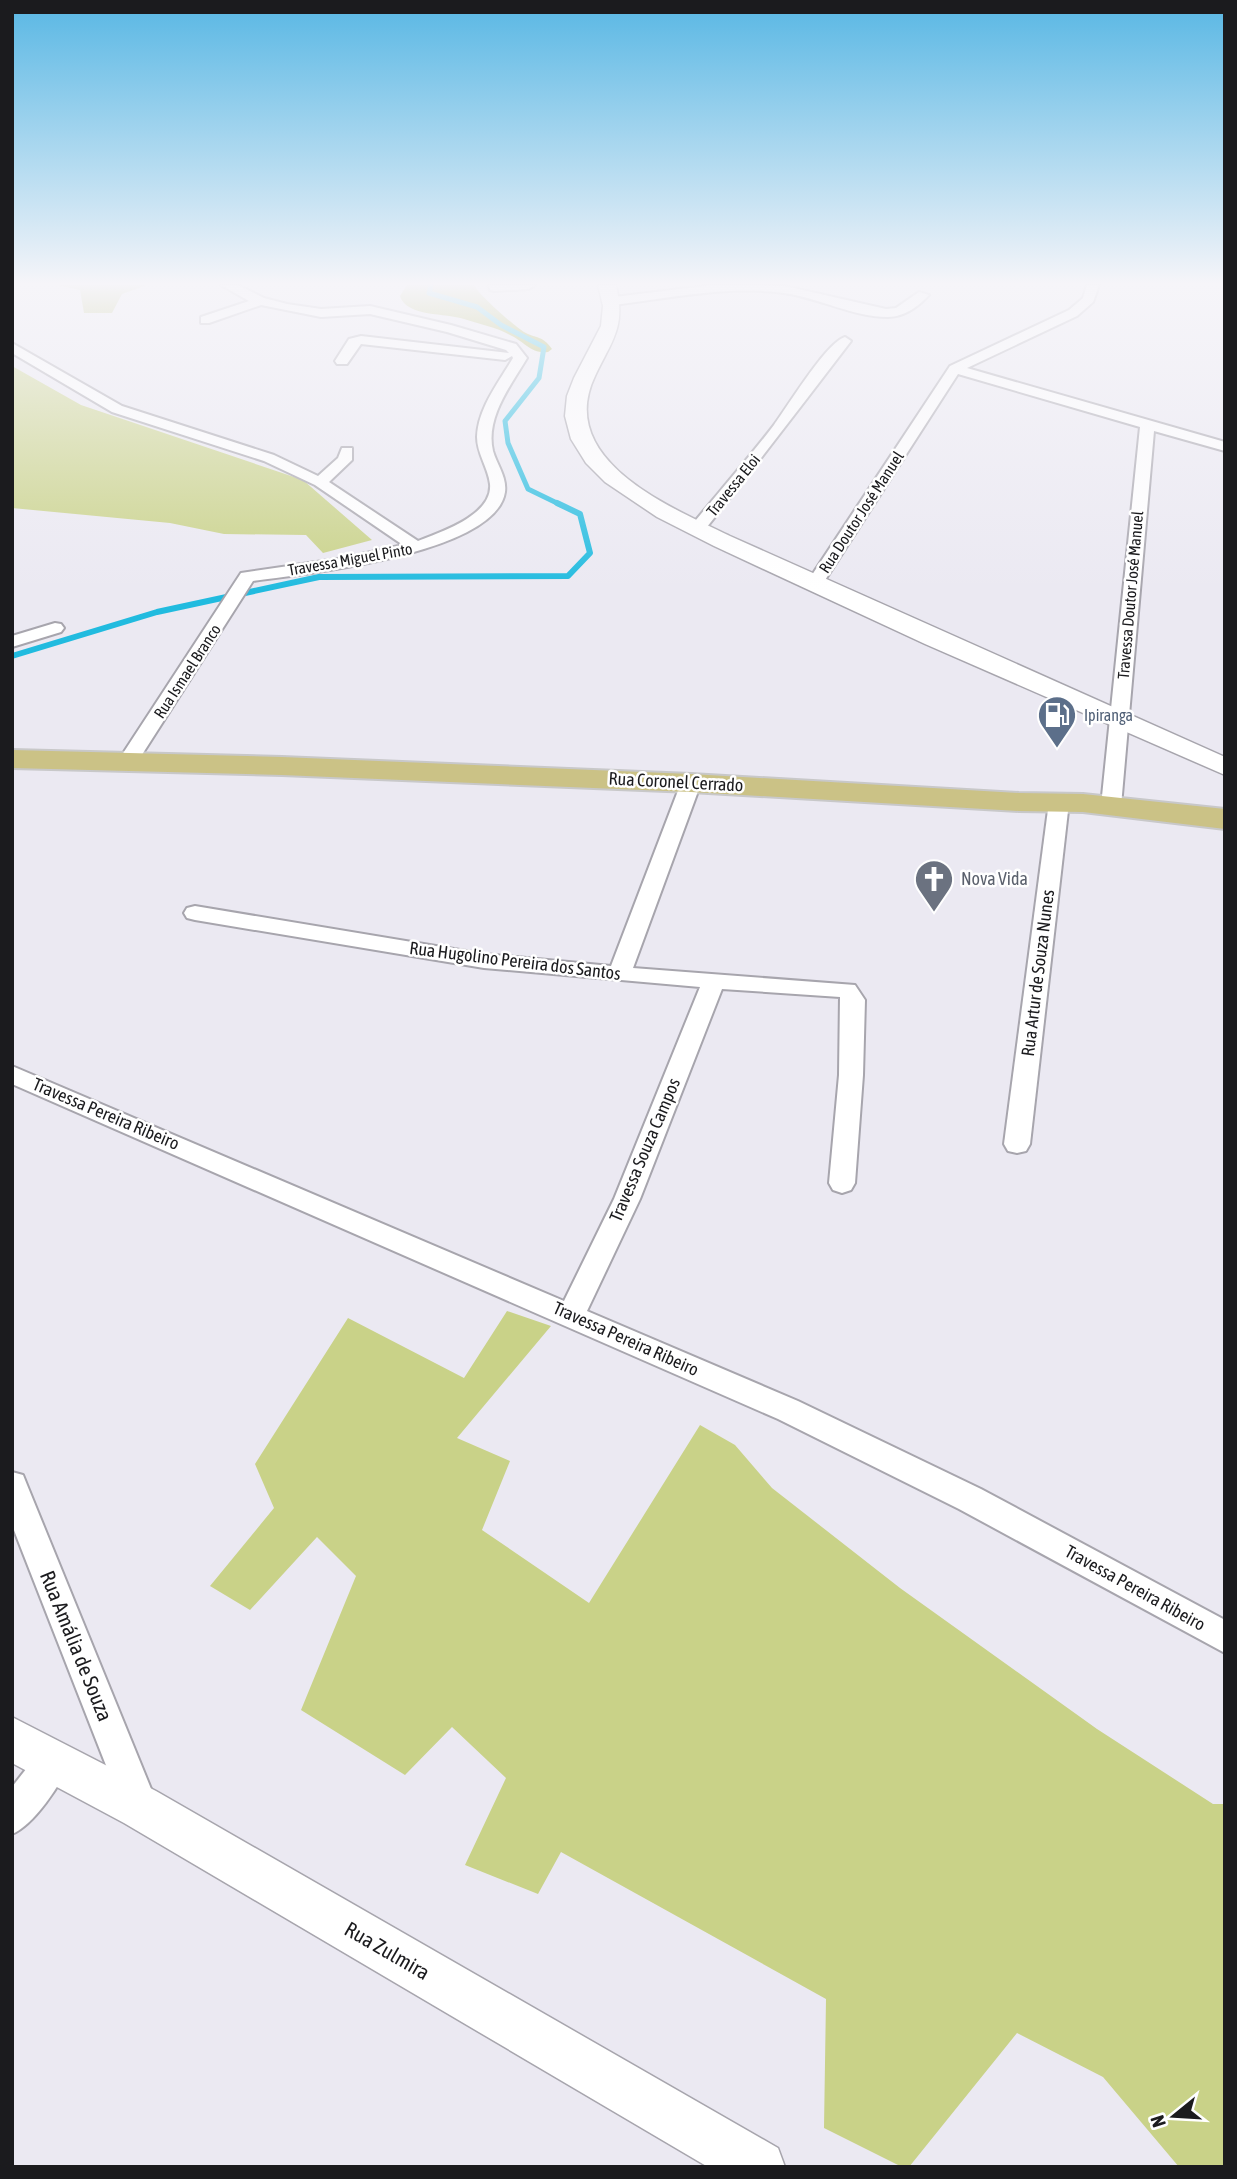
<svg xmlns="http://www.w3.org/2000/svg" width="1237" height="2179" font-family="'Asap Condensed',sans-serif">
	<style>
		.green { fill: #c9d288 }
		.forest { fill: #a3ad46 }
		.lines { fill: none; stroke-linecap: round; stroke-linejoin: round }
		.stream-far1 { stroke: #21bbdf; stroke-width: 5 }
		.stream { stroke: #21bbdf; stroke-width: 6 }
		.minor-casing { stroke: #a7a5ad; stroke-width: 4 }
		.tertiary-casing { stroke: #a7a5ad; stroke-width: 3 }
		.secondary-casing { stroke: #a7a5ad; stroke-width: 3 }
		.primary-casing { stroke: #c8c8c9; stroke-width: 4 }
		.minor { fill: #fff; fill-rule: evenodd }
		.tertiary { fill: #fff; fill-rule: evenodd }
		.secondary { fill: #fff; fill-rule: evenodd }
		.primary { fill: #cbc286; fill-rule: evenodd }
		.labels { text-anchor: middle; stroke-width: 5; stroke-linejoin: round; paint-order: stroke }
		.far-street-label { font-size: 16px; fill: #1b1b1e; stroke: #fff }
		.far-service-label { font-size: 16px; fill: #4e5e75; stroke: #fff; text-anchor: start }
		.street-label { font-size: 18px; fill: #1b1b1e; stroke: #fff }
		.worship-label { font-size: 18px; fill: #5b616d; stroke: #fff; text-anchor: start }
		.near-street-label { font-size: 21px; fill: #1b1b1e; stroke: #fff }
	</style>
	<rect width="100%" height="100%" fill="#ebe9f2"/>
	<!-- green -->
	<g class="green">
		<polygon points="12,366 81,405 303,480 372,540 323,553 306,535 224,534 170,523 12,508"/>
		<polygon points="507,1311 551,1326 457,1438 510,1461 482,1530 589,1603 700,1425 735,1445 772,1488 900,1588 1097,1729 1213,1804 1225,1804 1225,2167 1179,2167 1103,2077 1017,2033 909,2167 902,2167 824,2128 826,1999 561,1852 538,1894 465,1865 506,1778 452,1727 405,1775 301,1710 356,1576 317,1537 250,1610 210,1586 274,1508 255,1464 348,1318 464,1378"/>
	</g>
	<!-- forest -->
	<g class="forest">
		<polygon points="57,285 147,285 122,294 112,313 84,313 80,290"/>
		<path d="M407,285H474C479,295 513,325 524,332C537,339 542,335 552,349L548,352C531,354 525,342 510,335C496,327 479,324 464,319C447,313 406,317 400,296Z"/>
	</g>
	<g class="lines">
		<!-- stream-far1 -->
		<polyline class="stream-far1" points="431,285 429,293 477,307 501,325 544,347 539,378 505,421 508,443 528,489 561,505"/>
		<!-- stream -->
		<polyline class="stream" points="12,656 157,612 319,577 568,576 590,553 580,514 557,503"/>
		<!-- minor casing -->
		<g class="minor-casing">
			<g id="minor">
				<path d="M221,285H238L264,298L287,304L321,309L370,306L451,325L516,344L527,358C511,385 485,418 493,451C497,465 507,477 505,492C496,554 303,574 253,581L136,764L126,770L116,764L241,573L344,558L403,545L315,485L264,461L112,412L12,353V343L122,406L274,455L318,476L338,458L342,448H352V460L329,482L418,541C441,532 493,515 490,484C488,467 477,454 477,437C478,408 499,382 513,358L512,356L505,360L361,344L347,364H337L335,361L349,339L361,336L509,353L506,350L447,332L370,314L321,317L261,305L209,323H201V317L249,301Z"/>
				<polygon points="489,285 535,285 529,289 494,291 490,290"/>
				<path d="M713,285L785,286L886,309L896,308L919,292L929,295C919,306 904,317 888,317C853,317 819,298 784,293C728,285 670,298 614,305L608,301L614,297Z"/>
				<polygon points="1087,285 1099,285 1093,302 1077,316 967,368 1225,442 1225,451 1154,431 1121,806 1118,810 1104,810 1101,806 1140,427 958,374 820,588 808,588 806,584 950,366 1069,310 1083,298"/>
				<path d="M845,337L851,341C802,405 753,469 703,532H691L689,529L691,526C719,492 748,459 774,425C788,406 826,343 845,337Z"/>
				<polygon points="55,623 61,624 64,628 61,632 12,647 12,636"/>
				<polygon points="691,777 698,779 701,783 633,968 855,985 865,1000 863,1075 855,1183 851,1190 842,1193 833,1190 829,1183 839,1075 840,997 722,989 640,1199 587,1311 798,1401 981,1489 1225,1620 1225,1653 959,1509 778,1419 12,1084 12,1066 564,1301 614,1199 700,987 484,968 195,920 187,918 184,913 187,908 195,906 484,954 611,966 681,783 684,779"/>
				<polygon points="1059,796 1066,798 1069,802 1030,1144 1026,1151 1017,1153 1008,1151 1004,1144 1049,802 1052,798"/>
				<polygon points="12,1472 23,1475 27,1485 158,1806 153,1819 140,1824 127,1819 12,1525"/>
				<path d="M53,1745L65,1750L70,1762C61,1784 34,1825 12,1834V1787L41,1750Z"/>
			</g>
		</g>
		<!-- tertiary casing -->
		<g class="tertiary-casing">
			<polygon id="tertiary" points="12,1717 156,1791 778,2148 785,2167 708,2167 124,1823 12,1763"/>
		</g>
		<!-- secondary casing -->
		<g class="secondary-casing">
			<path id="secondary" d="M598,285H616C626,328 612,340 595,376C555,460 670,507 730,536L1225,757V775L925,644L714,546L657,517L605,482L586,463L571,439L565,416L567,396L574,378L601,326L603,306Z"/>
		</g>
		<!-- primary casing -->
		<g class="primary-casing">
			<polygon id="primary" points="12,750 282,757 691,774 1019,793 1083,794 1225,809 1225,829 1083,812 1019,811 691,792 282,775 12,768"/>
		</g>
		<!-- minor -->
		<use href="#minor" class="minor"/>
		<!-- tertiary -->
		<use href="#tertiary" class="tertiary"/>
		<!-- secondary -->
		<use href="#secondary" class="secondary"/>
		<!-- primary -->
		<use href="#primary" class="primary"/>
	</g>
	<!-- sky -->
	<linearGradient id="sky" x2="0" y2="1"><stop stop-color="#58b7e4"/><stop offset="0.48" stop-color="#f6f5f9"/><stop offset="1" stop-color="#f6f5f9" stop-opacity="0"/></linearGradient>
	<rect width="1237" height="591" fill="url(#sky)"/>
	<!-- icons -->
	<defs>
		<g id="fuel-pin" transform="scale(2.0125)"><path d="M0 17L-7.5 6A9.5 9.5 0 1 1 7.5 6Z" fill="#5c6f8a" stroke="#fff"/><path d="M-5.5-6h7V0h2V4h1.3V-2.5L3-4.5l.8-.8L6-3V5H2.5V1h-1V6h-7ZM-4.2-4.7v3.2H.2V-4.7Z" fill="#fff"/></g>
		<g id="church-pin" transform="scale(2.0125)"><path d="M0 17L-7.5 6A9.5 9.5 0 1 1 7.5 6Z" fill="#6b7280" stroke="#fff"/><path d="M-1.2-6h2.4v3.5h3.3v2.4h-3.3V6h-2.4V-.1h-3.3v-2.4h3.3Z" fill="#fff"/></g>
	</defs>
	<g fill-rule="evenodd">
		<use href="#fuel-pin" x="1057" y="715"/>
		<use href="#church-pin" x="934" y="879"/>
	</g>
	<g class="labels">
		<!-- far-street labels -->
		<g class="far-street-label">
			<text transform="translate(733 485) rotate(-51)" y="6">Travessa Eloi</text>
			<text transform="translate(861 512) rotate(-57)" y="6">Rua Doutor José Manuel</text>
			<text transform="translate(350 559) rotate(-10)" y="6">Travessa Miguel Pinto</text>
			<text transform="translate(1130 595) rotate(-85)" y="6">Travessa Doutor José Manuel</text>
			<text transform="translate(187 671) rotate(-57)" y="6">Rua Ismael Branco</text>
		</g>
		<!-- far-service labels -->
		<g class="far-service-label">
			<text x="1084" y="721">Ipiranga</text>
		</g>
		<!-- street labels -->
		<g class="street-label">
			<text transform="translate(676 782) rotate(3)" y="6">Rua Coronel Cerrado</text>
			<text transform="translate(515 961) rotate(7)" y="6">Rua Hugolino Pereira dos Santos</text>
			<text transform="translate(1038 973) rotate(-83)" y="6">Rua Artur de Souza Nunes</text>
			<text transform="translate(106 1114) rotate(23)" y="6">Travessa Pereira Ribeiro</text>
			<text transform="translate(645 1150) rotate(-67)" y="6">Travessa Souza Campos</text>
			<text transform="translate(626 1339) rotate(24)" y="6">Travessa Pereira Ribeiro</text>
			<text transform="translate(1135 1588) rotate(29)" y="6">Travessa Pereira Ribeiro</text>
		</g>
		<!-- worship labels -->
		<g class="worship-label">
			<text x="961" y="885">Nova Vida</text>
		</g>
		<!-- near-street labels -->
		<g class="near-street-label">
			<text transform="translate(76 1646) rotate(68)" y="7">Rua Amália de Souza</text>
			<text transform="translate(387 1951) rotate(30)" y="7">Rua Zulmira</text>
		</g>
	</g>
	<!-- border -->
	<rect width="1237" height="2179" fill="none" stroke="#1b1b1e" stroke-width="28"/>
	<!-- north arrow -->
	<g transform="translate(1174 2116) rotate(252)" stroke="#ffffff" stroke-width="5" paint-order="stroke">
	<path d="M0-5L12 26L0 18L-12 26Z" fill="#1b1b1e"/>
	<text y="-10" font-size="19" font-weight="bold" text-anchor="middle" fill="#1b1b1e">N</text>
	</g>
</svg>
